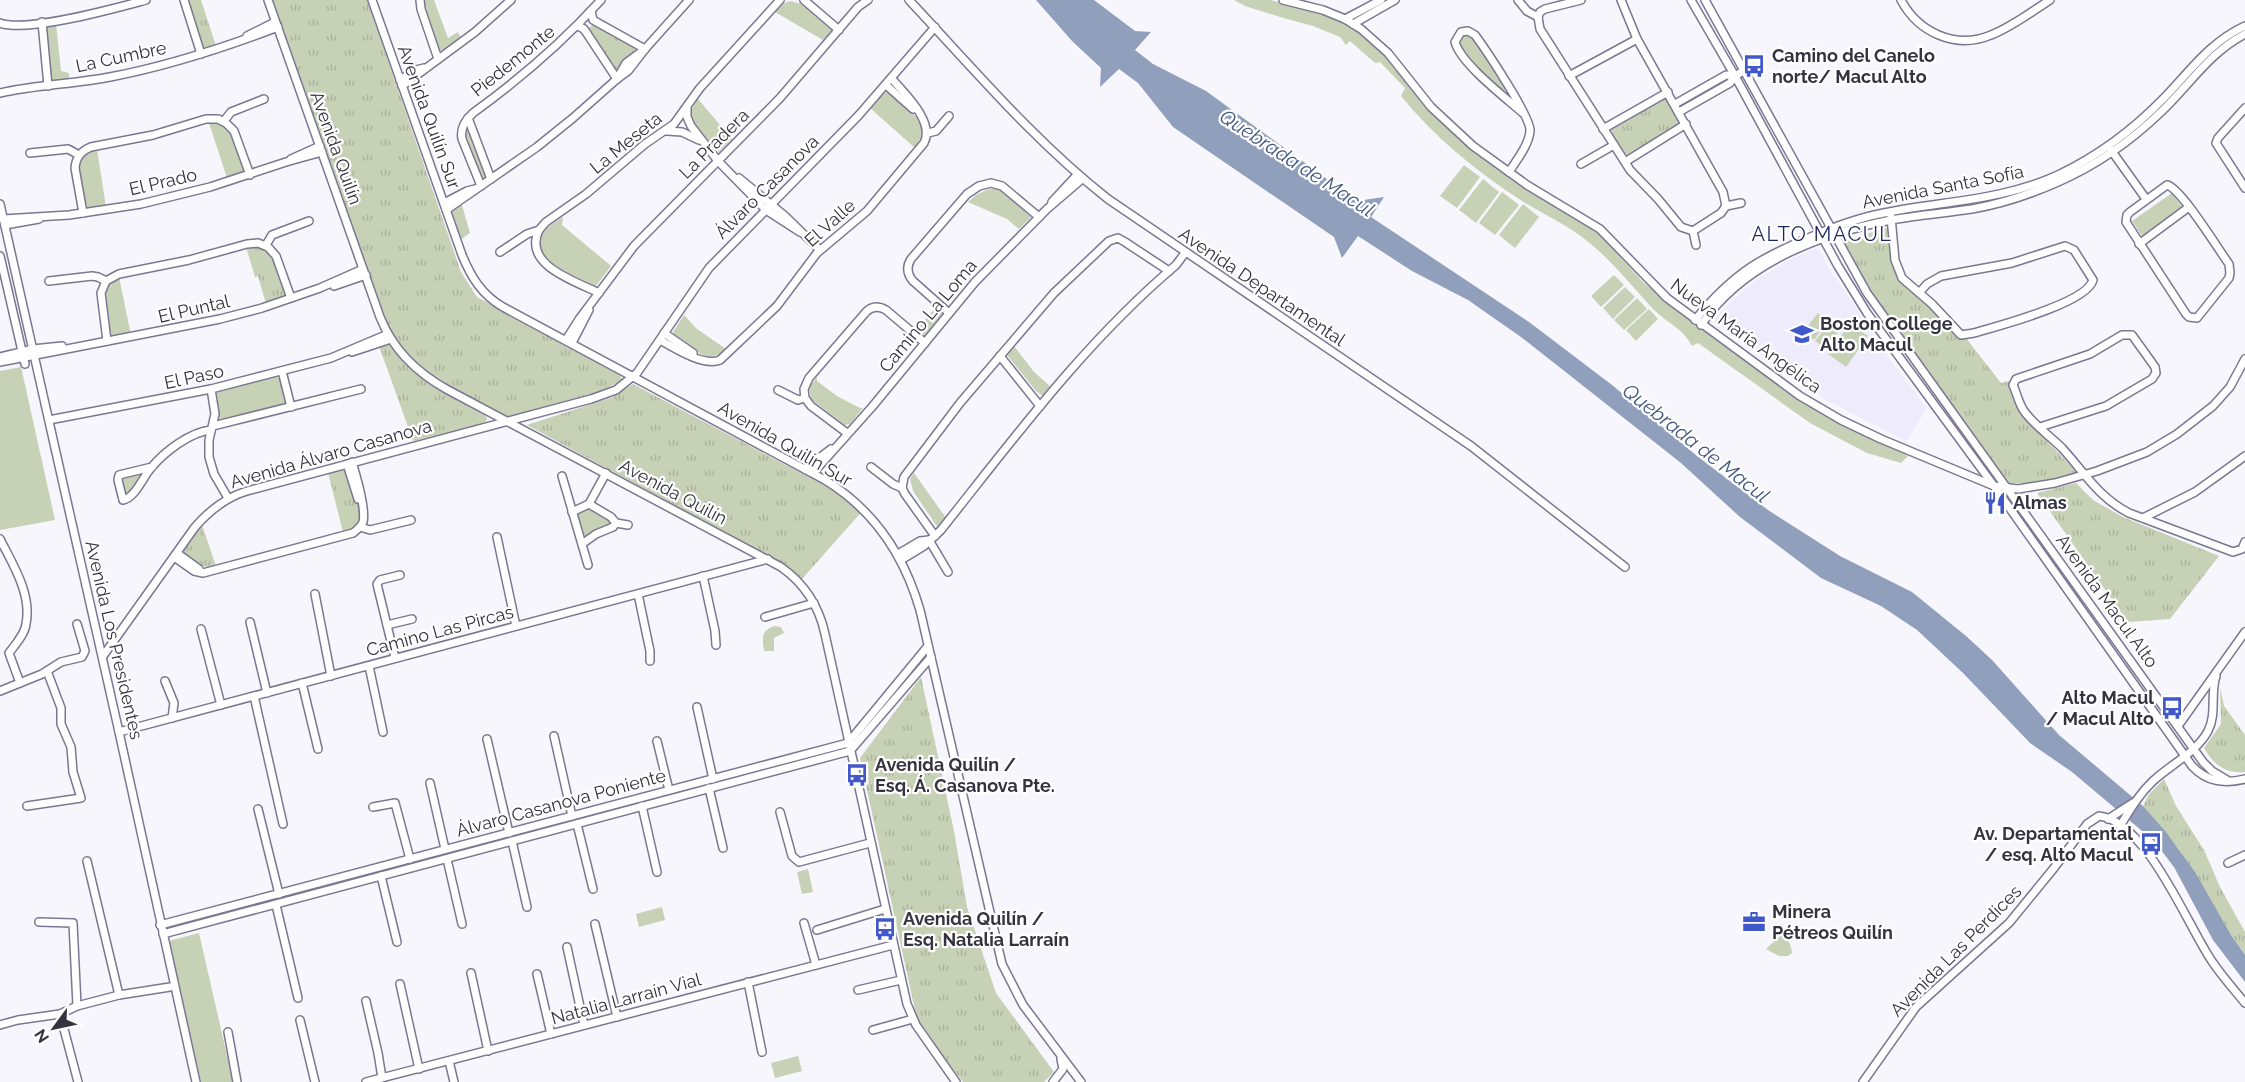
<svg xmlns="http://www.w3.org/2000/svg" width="2245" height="1082" font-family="Raleway,sans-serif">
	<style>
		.built { fill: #eeecfc }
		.grass { fill: #c7d1b5 }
		.park { fill: url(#park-tufts) }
		.water { fill: #909fbc }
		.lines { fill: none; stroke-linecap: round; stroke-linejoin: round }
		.minor-casing { stroke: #7b7792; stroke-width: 10 }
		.minor { stroke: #fff; stroke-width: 7 }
		.labels { text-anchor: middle; stroke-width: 4.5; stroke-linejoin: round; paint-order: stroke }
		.poi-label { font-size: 18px; font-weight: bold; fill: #34333f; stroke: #fff; text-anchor: start }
		.street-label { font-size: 18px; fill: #34333f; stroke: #fff }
		.water-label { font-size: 20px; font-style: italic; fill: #415782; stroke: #fff }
		.neighbourhood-label { font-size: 20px; letter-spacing: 1.5px; fill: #1b275f; stroke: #fff }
	</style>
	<defs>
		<pattern id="park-tufts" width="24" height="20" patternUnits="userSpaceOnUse" patternTransform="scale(1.5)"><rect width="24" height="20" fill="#c7d1b5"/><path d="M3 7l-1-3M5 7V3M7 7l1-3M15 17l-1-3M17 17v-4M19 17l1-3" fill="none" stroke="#acb49d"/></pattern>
	</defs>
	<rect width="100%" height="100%" fill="#f7f6fc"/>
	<!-- built -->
	<polygon class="built" points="1816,248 1820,250 1834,278 1836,278 1885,353 1927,408 1907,441 1824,399 1715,322 1715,318 1724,308 1753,282 1789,260"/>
	<!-- grass -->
	<g class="grass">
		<polygon points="424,0 434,0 448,38 458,32 461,38 443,51 438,49 424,9"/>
		<path d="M1234,0H1270L1313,11L1338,20L1361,33L1379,48L1402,75L1421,102L1450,130L1506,174L1582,221L1600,235L1643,282L1679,311L1802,403L1908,456L1901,463L1867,453L1810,423L1698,343L1692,346C1684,329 1666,322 1653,309C1630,284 1609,257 1582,237C1562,222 1539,212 1519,199C1475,170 1434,137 1401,96L1405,88L1380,62L1375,63L1350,41L1346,45L1340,37L1313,26L1280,17L1245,6Z"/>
		<polygon points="790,1 802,4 832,30 823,40 775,12 784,3"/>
		<polygon points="56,24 61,71 69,73 69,80 54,82 50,79 46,27"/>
		<path d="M1464,34H1468L1474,38L1506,90L1503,91C1488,78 1464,61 1458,41Z"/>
		<path d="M889,92C906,110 935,121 915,148L870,108L884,93Z"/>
		<polygon points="698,99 732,139 719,152 692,123 692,109"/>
		<path d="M215,122C235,127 238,151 244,168L243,173L227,178L209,123Z"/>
		<polygon points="466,127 469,128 487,175 485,178 480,177 464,137 464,129"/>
		<polygon points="97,149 106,207 89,209 85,204 78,166 86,153"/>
		<polygon points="1464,165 1480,177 1457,208 1440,196"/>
		<polygon points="1483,179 1499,192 1476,223 1459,210"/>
		<polygon points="989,189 1000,189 1031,217 1019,229 1007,219 968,202 976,195"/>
		<polygon points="1502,192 1519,205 1495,235 1479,223"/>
		<polygon points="2172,193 2185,211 2145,240 2132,221"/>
		<polygon points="461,202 470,233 460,240 449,209"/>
		<polygon points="1523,204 1539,217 1515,248 1499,235"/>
		<path d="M563,217L562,225L611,266L596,286C578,277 525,259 544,232C549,225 557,221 563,217Z"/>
		<polygon points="1614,275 1624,285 1601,307 1591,296"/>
		<path d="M119,277L131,335L113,338L109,333C106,311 96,290 119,277Z"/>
		<polygon points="1625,287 1635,297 1613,319 1603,308"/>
		<polygon points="1637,298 1647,309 1624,330 1614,320"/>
		<polygon points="936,307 942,313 942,317 927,336 922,336 916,330"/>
		<polygon points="1649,309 1658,319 1636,341 1626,330"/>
		<polygon points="1818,313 1828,321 1814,340 1803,332"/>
		<path d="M684,315L697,329L726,349C706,368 694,346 675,336L673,332Z"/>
		<polygon points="1829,323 1839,331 1825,348 1815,341"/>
		<polygon points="1850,323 1868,336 1846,367 1828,354"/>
		<polygon points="1014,346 1034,372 1050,386 1043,396 1036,391 1007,355"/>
		<polygon points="21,367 55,520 0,530 0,371"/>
		<polygon points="276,376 281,381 286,403 221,421 218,419 217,392"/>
		<polygon points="817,377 817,381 837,396 860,408 863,408 850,424 845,425 811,399 809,387"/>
		<polygon points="141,473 143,474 133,490 126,496 121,479 123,476"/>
		<polygon points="914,473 946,518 938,528 913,491 910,479"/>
		<polygon points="587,507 609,518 612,524 586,537 582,535 577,513"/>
		<path d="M775,626L781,627L784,633L774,638V651H764C762,638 761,630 775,626Z"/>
		<polygon points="808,869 813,892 802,894 797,872"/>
		<polygon points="662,907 665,920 639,927 636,914"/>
		<polygon points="199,933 233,1082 201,1082 169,941"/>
		<path d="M1781,935C1789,939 1791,945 1792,953L1788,956H1779L1766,949Z"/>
		<polygon points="798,1056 802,1071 775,1078 771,1063"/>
	</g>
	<!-- park -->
	<g class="park">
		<polygon points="187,0 201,0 216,46 206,49 202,47"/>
		<path d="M273,0H367L461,272L477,297L619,373L622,380L602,391L509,417L501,415C447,385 409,374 382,313Z"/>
		<polygon points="594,23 634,46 635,50 618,69 614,69 588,29"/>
		<polygon points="1666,98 1680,120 1680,123 1629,155 1625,154 1611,133 1612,128"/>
		<polygon points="1889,227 1892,259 1899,279 1935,312 1956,337 1966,338 2001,383 2009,381 2016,404 2022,414 2078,474 2033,483 2007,483 1870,292 1840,242"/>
		<path d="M259,246C277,254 280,276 286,294L284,298L266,304L258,276L255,277L246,247Z"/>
		<polygon points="389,343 407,363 486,414 487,420 482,424 413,441 379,346"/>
		<polygon points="633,384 848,498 864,509 802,579 773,559 527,425 613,397"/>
		<polygon points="347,468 360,509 361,521 352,530 343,532 328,473"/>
		<polygon points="2076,483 2093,500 2123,517 2219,556 2170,619 2128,622 2037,493"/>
		<path d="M202,525L216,566C201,569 194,562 183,555V551Z"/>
		<polygon points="921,677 954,831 967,907 996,993 1054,1072 1044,1082 963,1082 918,1024 860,758"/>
		<path d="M2220,687L2224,706L2245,735V772C2225,774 2213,764 2204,748L2221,724Z"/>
		<polygon points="2164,779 2176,806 2204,850 2220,887 2245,932 2245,955 2231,935 2178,848 2143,806 2149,794"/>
	</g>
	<!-- water -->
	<polygon class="water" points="1036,0 1094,0 1135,31 1151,32 1135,50 1153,64 1206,91 1357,201 1384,197 1371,217 1529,322 1612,385 1697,456 1768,510 1840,556 1912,592 1966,636 1992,660 2059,735 2143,806 2166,832 2195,872 2231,935 2245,955 2245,982 2213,940 2174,867 2154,841 2072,772 2030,743 1963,673 1917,630 1881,606 1821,578 1740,517 1681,463 1521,337 1468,300 1412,271 1358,236 1342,258 1334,237 1173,127 1138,83 1119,69 1100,87 1101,68 1072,41"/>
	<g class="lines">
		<!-- minor casing -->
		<g class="minor-casing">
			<g id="minor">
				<polyline points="184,0 201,54"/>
				<path d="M268,0L380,317C393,350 417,373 448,390L781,567C805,584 819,606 825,634L907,1004L916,1025L956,1082"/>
				<path d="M372,0L462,255C471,277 482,295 503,307L825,480C874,510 904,555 920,610L1002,964L1023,1005L1081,1082"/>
				<polyline points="420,0 421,9 438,59"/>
				<polyline points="804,0 839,30"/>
				<path d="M909,0C973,68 1034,141 1108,199L1471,446L1625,567"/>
				<polyline points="1283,0 1323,10 1345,19 1361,29 1388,53 1431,107 1473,146 1527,185 1600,229 1667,298 1800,396 1841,420 1881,439 1994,486 2018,489 2055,483 2097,471 2147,452 2177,434 2213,406 2230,387 2245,359"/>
				<polyline points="1518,0 1527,11 1538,17"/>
				<polyline points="1621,0 1637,39 1723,192 1726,206"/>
				<path d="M1691,0L1735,76L1838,266L1867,313L1994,486L2192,766C2207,782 2224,784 2245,779"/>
				<polyline points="1705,0 1867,293 2203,762 2212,771 2227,780"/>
				<path d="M1901,0C1918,32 1955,50 1991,35C2012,27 2031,12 2050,0"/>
				<polyline points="591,11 593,20 645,49"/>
				<polyline points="1538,17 1540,29 1630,170 1658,199 1681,227 1693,231"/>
				<polyline points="1538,17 1540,12 1545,9 1581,0"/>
				<polyline points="1345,19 1381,0"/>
				<polyline points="42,22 48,86"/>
				<path d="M0,23C27,33 116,8 146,0"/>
				<polyline points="1353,24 1395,0"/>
				<polyline points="578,26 584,29 617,79"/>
				<polyline points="247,36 275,22"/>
				<polyline points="1569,76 1637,39"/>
				<polyline points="617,79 626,63 645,49"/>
				<polyline points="400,80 416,70 424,68"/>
				<polyline points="886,85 913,109"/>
				<polyline points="402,86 475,32 511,0"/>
				<path d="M0,93C36,85 73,84 110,77C167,66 223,48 278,27"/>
				<polyline points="1675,104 1726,75 1735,76"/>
				<polyline points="687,107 687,117 691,126 718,161 766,210 800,232"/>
				<polyline points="2245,108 2218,138 2216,143 2245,188"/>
				<polyline points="1679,112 1730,83 1735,76 1745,70"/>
				<polyline points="468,118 491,179"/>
				<polyline points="224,121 231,112 264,99"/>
				<polyline points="1603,129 1668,92"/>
				<polyline points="667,131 682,132 699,140"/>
				<polyline points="928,133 936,131 949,116"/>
				<polyline points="2111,150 2146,199"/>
				<polyline points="30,153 68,149 79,155"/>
				<polyline points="291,159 320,146"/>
				<polyline points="1625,162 1686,124"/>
				<polyline points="1581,164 1614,145"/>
				<path d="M1509,172C1516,161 1529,145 1530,131C1531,117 1486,50 1475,35L1468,31L1461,32L1455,42C1461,64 1506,98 1524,114"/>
				<polyline points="739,178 785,216 820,250"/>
				<path d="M2167,185C2181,188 2218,249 2229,264L2230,273L2229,278L2197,318L2189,317L2186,314L2126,222L2127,215L2130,212Z"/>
				<path d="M481,186L462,139C460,128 465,121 473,113C520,79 562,43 601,0"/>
				<polyline points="1052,202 1077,175"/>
				<polyline points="444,203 467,191 475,189"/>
				<polyline points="0,204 119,732 196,1082"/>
				<polyline points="1726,206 1741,203"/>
				<polyline points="446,210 537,147 573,118 617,79 628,71 645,49 689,0"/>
				<path d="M83,213L75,168C76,157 81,151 91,147L153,135L206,119H218L226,123L234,131L250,175"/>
				<path d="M1891,217L1895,260L1902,278L1932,304L1961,335L1974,333C1998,326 2087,303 2093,280L2074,250L2065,246L2012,263L1941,276L1927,284L1919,293"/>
				<polyline points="3,219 69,215 141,204 210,187 286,162 322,152"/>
				<polyline points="5,225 39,219"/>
				<path d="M539,230C522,265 575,281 599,293"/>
				<polyline points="1693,231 1721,213 1726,206"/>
				<polyline points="1693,231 1696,245"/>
				<polyline points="2139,244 2189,207"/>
				<polyline points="266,245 272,235 309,221"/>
				<polyline points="500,252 527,234 539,230 546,222 586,194 645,144 674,124 700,88 780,0"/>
				<polyline points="0,256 25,364"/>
				<polyline points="49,281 92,276 98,277 106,281"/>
				<polyline points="334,286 366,275"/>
				<path d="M949,313L913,281C907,274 906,267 911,259L967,194L979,186L991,183L1002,186L1039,217"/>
				<path d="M1695,320C1735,271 1762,257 1820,233C1842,224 1865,216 1889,212C1946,201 2004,200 2058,175C2098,156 2133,130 2164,98C2190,71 2210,42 2245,26"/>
				<path d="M1701,325C1743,263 1820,234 1891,220C1918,215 1945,213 1972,209C2001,204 2031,194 2058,182C2097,165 2132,140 2162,111C2190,84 2210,52 2245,34"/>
				<polyline points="664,333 693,353"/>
				<polyline points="566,340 580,318 634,246 780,98 858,7 868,0"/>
				<path d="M660,340C674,348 704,367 720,360L777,306L817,253L867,211L924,143C935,122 905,94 892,79"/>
				<polyline points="107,341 101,293 106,281 119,274 189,260 247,244 258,243 268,247 276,256 291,298"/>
				<polyline points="572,343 589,310"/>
				<polyline points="352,352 391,339"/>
				<polyline points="1000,356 1040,406"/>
				<polyline points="0,357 33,349 62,346"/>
				<polyline points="0,362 220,319 262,308 320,288 363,269"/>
				<polyline points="282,371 291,407"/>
				<polyline points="211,389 215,414 209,440 209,457 214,474 228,498"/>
				<polyline points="778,390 798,400 805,398"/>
				<polyline points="49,420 211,389 331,358 388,334"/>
				<polyline points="213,426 361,389"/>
				<path d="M2040,427L2106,406L2152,379L2156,373L2155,367L2132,335H2122L2090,354L2016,379L2013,385C2017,394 2019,404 2024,411C2034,425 2050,436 2062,448C2084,472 2099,498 2129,513L2233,552L2242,549L2245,542"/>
				<path d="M847,433L811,406L805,398L804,389L809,378L866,312C872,306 879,306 886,310L925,343"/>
				<polyline points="347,464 358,499"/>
				<path d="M152,467L119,475L118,480L123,500C135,498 143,477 151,468C164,452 190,432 211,430"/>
				<polyline points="871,467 893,484 902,488"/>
				<polyline points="805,469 831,449"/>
				<polyline points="813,473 872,407 975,282 1047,209 1082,179"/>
				<polyline points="562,476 588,565"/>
				<polyline points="572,512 589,504 606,473"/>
				<polyline points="2143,518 2195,492 2245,456"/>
				<polyline points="616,523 628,525"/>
				<polyline points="360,527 370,530 411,520"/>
				<polyline points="935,536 905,494 902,488 904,477 960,403 1054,293 1109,241 1118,238 1125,242 1169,271"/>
				<polyline points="497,537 516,626"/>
				<path d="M0,539C13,565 32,594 26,624C25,634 15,645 9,653L20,683"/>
				<polyline points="929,540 948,572"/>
				<polyline points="582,544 596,534 613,527 616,523 611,517 589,504"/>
				<polyline points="177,553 199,569"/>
				<polyline points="898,554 920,541 929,540"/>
				<path d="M174,557L194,571L203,573L353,533C357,530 361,527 363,522C366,510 356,475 352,462"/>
				<path d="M901,560L924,546L941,530C1015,437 1085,342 1176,265L1185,253"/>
				<polyline points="703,576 715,631 716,645"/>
				<polyline points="315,594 331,676"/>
				<polyline points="638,594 650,651 650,661"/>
				<polyline points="765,617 814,603"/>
				<polyline points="250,622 267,693"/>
				<polyline points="387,625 412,619"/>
				<polyline points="201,629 221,705"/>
				<path d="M103,656L195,527C210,510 226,497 247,491L591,399L616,390L637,373L709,268L859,115L935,27"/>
				<polyline points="395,658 377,584 380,580 400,575"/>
				<polyline points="369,666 383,732"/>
				<polyline points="165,681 174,703 172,718"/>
				<polyline points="302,683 318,749"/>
				<polyline points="0,691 42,674 61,662 82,657 85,651 77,624"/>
				<polyline points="254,696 283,824"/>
				<polyline points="697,707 713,779"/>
				<polyline points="2178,726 2245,632"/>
				<polyline points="119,732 768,559"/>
				<polyline points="554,736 572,816"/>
				<polyline points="487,739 509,833"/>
				<polyline points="657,741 669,790"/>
				<polyline points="430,783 445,849"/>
				<polyline points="709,788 723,848"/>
				<polyline points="27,806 81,798 73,772 71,747 61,724 61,708 47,671"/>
				<polyline points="642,806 657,872"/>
				<polyline points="373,807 395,803 410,859"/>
				<polyline points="258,809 279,894"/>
				<polyline points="780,812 792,856 799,862 870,843"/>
				<polyline points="2108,819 2133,803"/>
				<polyline points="577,824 593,889"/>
				<path d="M2120,826C2130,810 2139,794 2153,781C2170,765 2197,752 2208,731C2217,714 2210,693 2216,676"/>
				<polyline points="512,841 527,907"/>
				<polyline points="447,859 462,924"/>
				<polyline points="87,861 119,995"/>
				<polyline points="2228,863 2245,855"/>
				<polyline points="381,876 397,942"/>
				<polyline points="276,905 298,998"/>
				<polyline points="39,922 73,923 77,1006"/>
				<polyline points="804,923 816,965"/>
				<polyline points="595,924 617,1017"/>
				<polyline points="160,925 848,743 928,646"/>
				<polyline points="817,930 885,909"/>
				<polyline points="163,934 850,751 931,657"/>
				<polyline points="567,947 584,1025"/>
				<polyline points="471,973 488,1051"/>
				<polyline points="537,974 551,1034"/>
				<polyline points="748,982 762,1052"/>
				<polyline points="400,984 419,1069"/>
				<polyline points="858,990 901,980"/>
				<polyline points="366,1001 378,1053 382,1078"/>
				<polyline points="60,1014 78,1082"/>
				<polyline points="300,1020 315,1082"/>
				<polyline points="0,1025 18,1020 60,1014 77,1006 119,995 170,987"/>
				<polyline points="873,1030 913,1019"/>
				<polyline points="228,1032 237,1082"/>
				<polyline points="449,1061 454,1082"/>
				<polyline points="366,1082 893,945"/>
				<polyline points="1053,1082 1063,1069 1061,1059"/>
				<path d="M1863,1082L1916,1007L2009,923L2054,868L2087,824L2099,816C2145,821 2185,919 2208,955C2218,972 2232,987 2245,1003"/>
			</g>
		</g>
		<!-- minor -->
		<use href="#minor" class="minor"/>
	</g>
	<!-- icons -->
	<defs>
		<g id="bus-bare" transform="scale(1.8)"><path d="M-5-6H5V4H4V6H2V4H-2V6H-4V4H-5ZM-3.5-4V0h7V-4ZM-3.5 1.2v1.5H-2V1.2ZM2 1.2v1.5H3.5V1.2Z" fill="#4158cb" stroke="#fff" stroke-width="2.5" paint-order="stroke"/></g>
		<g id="school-bare" transform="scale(1.8)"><path d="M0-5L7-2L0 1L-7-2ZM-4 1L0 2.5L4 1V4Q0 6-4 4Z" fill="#4158cb" stroke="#fff" stroke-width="2.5" paint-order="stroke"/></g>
		<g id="restaurant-bare" transform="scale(1.8)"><path d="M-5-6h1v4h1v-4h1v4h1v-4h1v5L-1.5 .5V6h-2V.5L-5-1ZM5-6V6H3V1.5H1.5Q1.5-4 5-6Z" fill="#4158cb" stroke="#fff" stroke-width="2.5" paint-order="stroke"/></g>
		<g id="office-bare" transform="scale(1.8)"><path d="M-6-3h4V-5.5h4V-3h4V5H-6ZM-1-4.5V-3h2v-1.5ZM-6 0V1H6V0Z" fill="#4158cb" stroke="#fff" stroke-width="2.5" paint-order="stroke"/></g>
	</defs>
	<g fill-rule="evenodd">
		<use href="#bus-bare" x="1754" y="66"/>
		<use href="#school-bare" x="1802" y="334"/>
		<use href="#restaurant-bare" x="1995" y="503"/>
		<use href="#bus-bare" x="2172" y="708"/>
		<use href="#bus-bare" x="857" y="775"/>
		<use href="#bus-bare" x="2151" y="844"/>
		<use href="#office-bare" x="1754" y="922"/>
		<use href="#bus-bare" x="885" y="929"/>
	</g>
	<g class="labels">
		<!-- poi labels -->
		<g class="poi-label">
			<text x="1772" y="62">Camino del Canelo<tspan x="1772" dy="21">norte/ Macul Alto</tspan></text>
			<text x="1820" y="330">Boston College<tspan x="1820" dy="21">Alto Macul</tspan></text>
			<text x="2013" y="509">Almas</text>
			<text x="2154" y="704" text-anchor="end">Alto Macul<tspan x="2154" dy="21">/ Macul Alto</tspan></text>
			<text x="875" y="771">Avenida Quilín /<tspan x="875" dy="21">Esq. Á. Casanova Pte.</tspan></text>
			<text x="2133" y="840" text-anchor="end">Av. Departamental<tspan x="2133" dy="21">/ esq. Alto Macul</tspan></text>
			<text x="1772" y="918">Minera<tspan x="1772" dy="21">Pétreos Quilín</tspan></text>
			<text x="903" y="925">Avenida Quilín /<tspan x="903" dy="21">Esq. Natalia Larraín</tspan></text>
		</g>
		<!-- street labels -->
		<g class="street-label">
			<text transform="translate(121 57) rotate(-12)" y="6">La Cumbre</text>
			<text transform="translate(513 61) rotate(-39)" y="6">Piedemonte</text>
			<text transform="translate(429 117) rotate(70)" y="6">Avenida Quilín Sur</text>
			<text transform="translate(626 143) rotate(-39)" y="6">La Meseta</text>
			<text transform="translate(714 144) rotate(-45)" y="6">La Pradera</text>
			<text transform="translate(336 148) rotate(70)" y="6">Avenida Quilín</text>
			<text transform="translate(163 182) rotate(-13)" y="6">El Prado</text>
			<text transform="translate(767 187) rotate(-45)" y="6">Álvaro Casanova</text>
			<text transform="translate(1943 187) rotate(-11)" y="6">Avenida Santa Sofía</text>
			<text transform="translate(830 223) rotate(-42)" y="6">El Valle</text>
			<text transform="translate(1262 287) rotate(34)" y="6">Avenida Departamental</text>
			<text transform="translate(194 309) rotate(-13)" y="6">El Puntal</text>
			<text transform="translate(928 316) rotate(-50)" y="6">Camino La Loma</text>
			<text transform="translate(1746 336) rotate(36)" y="6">Nueva María Angélica</text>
			<text transform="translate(194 377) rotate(-12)" y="6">El Paso</text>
			<text transform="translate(785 444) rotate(30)" y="6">Avenida Quilín Sur</text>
			<text transform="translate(331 454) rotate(-16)" y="6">Avenida Álvaro Casanova</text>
			<text transform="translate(673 492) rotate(28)" y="6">Avenida Quilín</text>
			<text transform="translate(2107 601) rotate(54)" y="6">Avenida Macul Alto</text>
			<text transform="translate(440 631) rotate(-15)" y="6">Camino Las Pircas</text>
			<text transform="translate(114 640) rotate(77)" y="6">Avenida Los Presidentes</text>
			<text transform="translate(561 803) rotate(-15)" y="6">Álvaro Casanova Poniente</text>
			<text transform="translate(1956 951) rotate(-45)" y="6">Avenida Las Perdices</text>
			<text transform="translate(626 999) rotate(-15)" y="6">Natalia Larraín Vial</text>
		</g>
		<!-- water labels -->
		<g class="water-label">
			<text transform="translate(1297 163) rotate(33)" y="7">Quebrada de Macul</text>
			<text transform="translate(1696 443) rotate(38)" y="7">Quebrada de Macul</text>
		</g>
		<!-- neighbourhood labels -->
		<g class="neighbourhood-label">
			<text x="1822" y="241">ALTO MACUL</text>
		</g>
	</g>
	<!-- north arrow -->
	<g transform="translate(54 1028) rotate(237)" stroke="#ffffff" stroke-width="4.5" paint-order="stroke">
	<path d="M0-4.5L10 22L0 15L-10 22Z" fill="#34333f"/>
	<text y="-9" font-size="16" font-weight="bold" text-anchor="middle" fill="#34333f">N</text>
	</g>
</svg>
